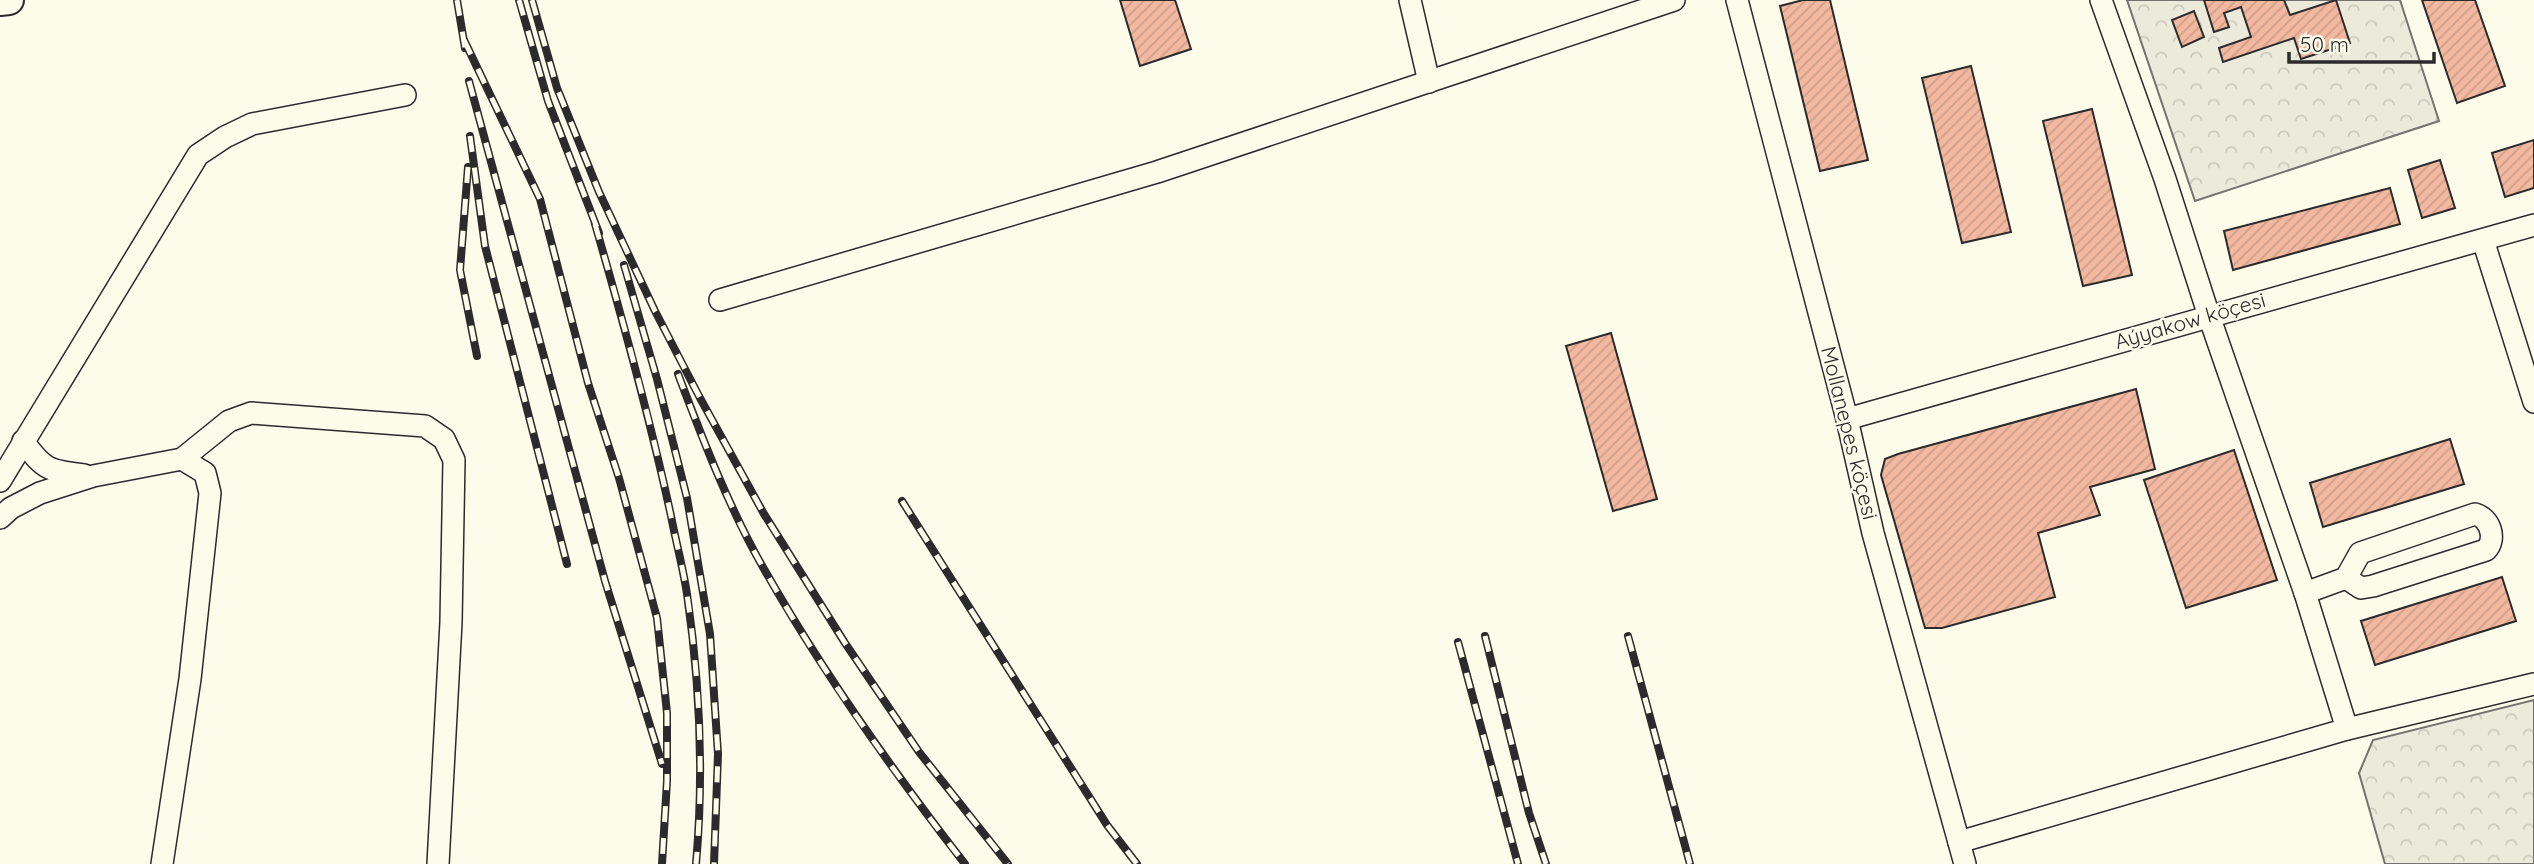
<svg xmlns="http://www.w3.org/2000/svg" width="2534" height="864" font-family="Quicksand,sans-serif">
	<style>
		.park { fill: url(#park-crowns); stroke: #74746e; stroke-width: 2 }
		.building { fill: url(#building-hatch); stroke: #2b2b2b; stroke-width: 2 }
		.lines { fill: none; stroke-linecap: round; stroke-linejoin: round }
		.minor-casing { stroke: #2b2b2b; stroke-width: 24 }
		.major-casing { stroke: #2b2b2b; stroke-width: 32 }
		.minor { stroke: #fdfbea; stroke-width: 21 }
		.major { stroke: #fdfbea; stroke-width: 28 }
		.rail-casing { stroke: #2b2b2b; stroke-width: 8 }
		.rail { stroke: #fdfbea; stroke-width: 5; stroke-dasharray: 16; stroke-linecap: butt }
		.labels { text-anchor: middle; stroke-width: 5; stroke-linejoin: round; paint-order: stroke }
		.street-label { font-size: 21px; fill: #2b2b2b; stroke: #fdfbea }
	</style>
	<defs>
		<pattern id="park-crowns" width="20" height="18" patternUnits="userSpaceOnUse" patternTransform="scale(1.75)"><rect width="20" height="18" fill="#ecebdb"/><path d="M2 6a3 3 0 1 1 6 0M12 15a3 3 0 1 1 6 0" fill="none" stroke="#cbcabc"/></pattern>
		<pattern id="building-hatch" width="6" height="6" patternUnits="userSpaceOnUse" patternTransform="scale(1.75)"><rect width="6" height="6" fill="#f2b8a0"/><path d="M-1 1l2-2M0 6l6-6M5 7l2-2" fill="none" stroke="#d09e8a"/></pattern>
	</defs>
	<rect width="100%" height="100%" fill="#fdfbea"/>
	<!-- park -->
	<g class="park">
		<polygon points="2127,0 2400,0 2439,121 2195,201"/>
		<polygon points="2534,700 2534,864 2385,864 2359,773 2373,740"/>
	</g>
	<!-- building -->
	<g class="building">
		<polygon points="1120,0 1175,0 1191,49 1140,66"/>
		<polygon points="1803,0 1830,0 1868,160 1820,171 1780,6"/>
		<polygon points="2204,0 2284,0 2290,15 2336,0 2350,43 2301,59 2294,38 2223,62 2219,48 2251,37 2241,7 2224,13 2229,27 2214,32"/>
		<polygon points="2422,0 2475,0 2505,86 2457,103"/>
		<polygon points="2194,11 2204,37 2182,47 2172,20"/>
		<polygon points="1971,66 2011,232 1962,243 1922,78"/>
		<polygon points="2092,109 2132,275 2083,286 2043,121"/>
		<polygon points="2534,140 2534,188 2505,197 2492,153"/>
		<polygon points="2440,160 2455,208 2422,218 2408,170"/>
		<polygon points="2390,188 2400,224 2233,270 2224,231"/>
		<polygon points="1611,333 1657,499 1613,511 1566,346"/>
		<polygon points="2136,389 2155,469 2090,487 2100,515 2038,533 2055,597 1942,628 1925,628 1881,475 1885,459 1898,454"/>
		<polygon points="2450,439 2464,484 2323,527 2310,483"/>
		<polygon points="2234,450 2277,580 2186,608 2144,480"/>
		<polygon points="2502,577 2516,621 2375,665 2361,621"/>
	</g>
	<g class="lines">
		<!-- minor casing -->
		<g class="minor-casing">
			<g id="minor">
				<polyline points="1410,0 1429,82"/>
				<polyline points="1737,0 1847,419 1873,533 1965,864"/>
				<polyline points="2101,0 2165,179 2209,316 2305,593 2347,729 2534,684"/>
				<polyline points="2483,240 2534,402"/>
				<polyline points="720,300 1157,172 1674,0"/>
				<polyline points="1847,419 2534,225"/>
				<path d="M23,441C44,470 49,471 84,475"/>
				<polyline points="0,481 198,155 225,137 252,124 405,95"/>
				<polyline points="0,518 11,508 40,493 93,476 182,459 229,421 251,413 425,426 444,439 454,460 451,622 438,864"/>
				<path d="M2305,593L2346,578L2360,553L2475,514C2490,518 2497,539 2486,550L2373,586L2361,588L2346,578"/>
				<polyline points="1959,842 2347,729"/>
				<polyline points="162,864 190,679 210,493 205,473 182,459"/>
			</g>
		</g>
		<!-- major casing -->
		<g class="major-casing">
			<polyline id="major" points="0,1 9,0"/>
		</g>
		<!-- minor -->
		<use href="#minor" class="minor"/>
		<!-- major -->
		<use href="#major" class="major"/>
		<!-- rail casing -->
		<g class="rail-casing">
			<g id="rail">
				<polyline points="457,0 465,48"/>
				<polyline points="519,0 548,101 599,233"/>
				<polyline points="532,0 557,88 599,192 655,311 700,398 764,514 845,643 919,752 1008,864"/>
				<polyline points="464,40 540,199 588,383 619,478 657,618 667,713 667,781 662,864"/>
				<polyline points="469,81 605,581 662,764"/>
				<polyline points="470,136 485,246 567,564"/>
				<polyline points="468,167 460,270 477,356"/>
				<path d="M595,224C623,321 650,418 671,516C676,542 683,568 687,594C700,684 704,774 696,864"/>
				<polyline points="624,265 657,379 687,498 710,634 718,754 714,864"/>
				<path d="M678,374C703,440 729,508 764,569C823,673 892,770 965,864"/>
				<polyline points="902,501 1107,825 1137,864"/>
				<polyline points="1485,636 1529,813 1546,864"/>
				<polyline points="1628,636 1690,864"/>
				<polyline points="1458,642 1518,864"/>
			</g>
		</g>
		<!-- rail -->
		<use href="#rail" class="rail"/>
	</g>
	<g class="labels">
		<!-- street labels -->
		<g class="street-label">
			<text transform="translate(2190 321) rotate(-16)" y="7">Aýyakow köçesi</text>
			<text transform="translate(1849 433) rotate(76)" y="7">Mollanepes köçesi</text>
		</g>
	</g>
	<!-- scale -->
	<path d="M2289 52v10h145v-10" fill="none" stroke="#2b2b2b" stroke-width="3.5"/>
	<text x="2300" y="52" font-size="21" fill="#2b2b2b" stroke="#fdfbea" stroke-width="5" paint-order="stroke">50 m</text>
</svg>
